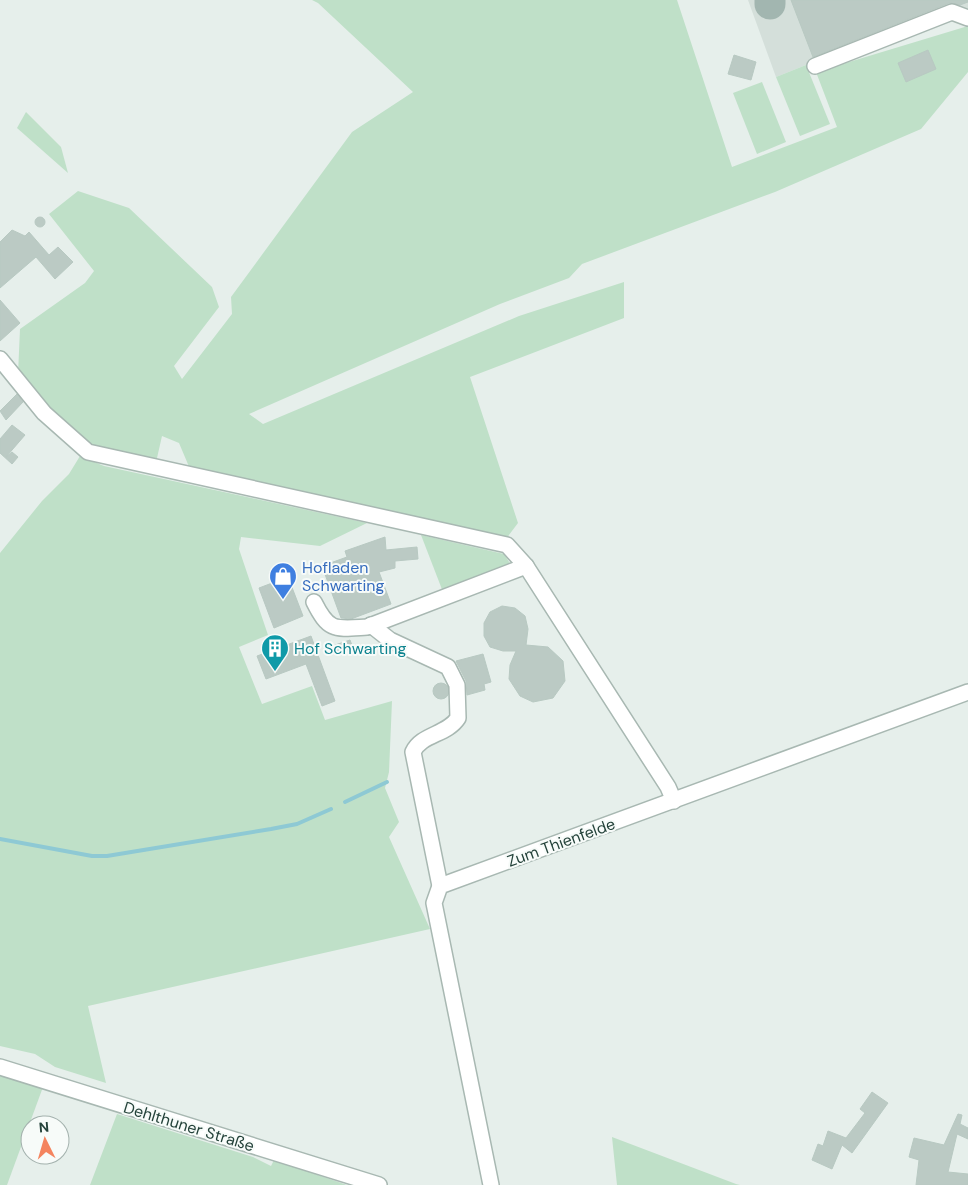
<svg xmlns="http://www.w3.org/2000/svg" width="968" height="1185" font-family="'DM Sans',sans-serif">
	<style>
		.built { fill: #d4dfda }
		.green { fill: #bfe0c8 }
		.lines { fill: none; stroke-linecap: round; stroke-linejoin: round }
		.stream { stroke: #8ec9d4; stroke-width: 4 }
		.taxiway { stroke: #a2b6b0; stroke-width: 31 }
		.building { fill: #bbcac4; stroke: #b8c9c2 }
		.minor-casing { stroke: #a8b8b2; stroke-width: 18 }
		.minor { stroke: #fff; stroke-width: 15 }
		.labels { text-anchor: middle; stroke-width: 4; stroke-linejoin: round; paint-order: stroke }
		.shop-label { font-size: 16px; fill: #366cbe; stroke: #f7fbf9; text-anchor: start }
		.culture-label { font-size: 16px; fill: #0d838f; stroke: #f7fbf9; text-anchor: start }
		.street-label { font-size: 16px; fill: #24423a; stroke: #f7fbf9 }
	</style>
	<rect width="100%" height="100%" fill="#e6efeb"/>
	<!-- built -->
	<polygon class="built" points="748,0 968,0 968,17 815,61 813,59 806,65 776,77"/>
	<!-- green -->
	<g class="green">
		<path d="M312,0H677L732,167L837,127L816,72L968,26V72L921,129L775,192L582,264L569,278L500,304L249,414L263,424L519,316L624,282V318L470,377L518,523L506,539L190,469L179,443L162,436L157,458L148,459C131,455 111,453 95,446C64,432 40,399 18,374L20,329L85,283L94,271L49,214L78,191L129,208L212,287L219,307L174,366L182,379L232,314L231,297L352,132L413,92L318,3Z"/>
		<polygon points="806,65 830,124 800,136 776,77"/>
		<polygon points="762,82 786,142 757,154 733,93"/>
		<polygon points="26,112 61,147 68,173 17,128"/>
		<polygon points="80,456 104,466 367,523 320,546 241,537 239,549 268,635 239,647 262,704 312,686 325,720 392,701 389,772 385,788 399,822 389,837 430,929 88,1006 106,1083 55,1067 35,1054 0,1046 0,553 42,501 69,474"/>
		<polygon points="421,535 504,554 511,565 443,592"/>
		<polygon points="0,1076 43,1087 7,1185 0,1185"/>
		<polygon points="117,1114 253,1157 271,1166 274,1160 347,1185 90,1185"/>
		<polygon points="612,1137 736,1184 740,1185 617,1185"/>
	</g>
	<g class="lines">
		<!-- stream -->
		<g class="stream">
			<polyline points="345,802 387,782"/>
			<polyline points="0,839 92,856 107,856 271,829 297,824 331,809"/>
		</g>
		<!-- taxiway -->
		<polyline class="taxiway" points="770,4 770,0"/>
	</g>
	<!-- building -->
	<g class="building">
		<polygon points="791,0 968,0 968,2 960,5 949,3 813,57"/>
		<polygon points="928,50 936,69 906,82 898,63"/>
		<polygon points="734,55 756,62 751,80 728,74"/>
		<circle cx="40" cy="222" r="5"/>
		<polygon points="12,230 25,236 29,232 49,255 58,247 73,262 55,279 36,257 0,288 0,242"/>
		<polygon points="0,300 20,323 0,341"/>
		<polygon points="17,394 23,402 6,420 0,411"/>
		<polygon points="12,425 25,435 6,457 12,452 18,457 12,464 0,453 0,439"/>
		<polygon points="385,537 386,550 417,547 418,559 395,561 395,568 379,572 391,604 351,619 341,618 322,566 347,557 345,551"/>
		<polygon points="288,577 303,616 274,628 259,588"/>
		<polygon points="502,606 515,608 525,616 528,629 526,645 548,647 563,661 565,681 553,698 533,702 520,696 509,679 510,665 516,651 503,651 490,647 484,636 484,623 490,612"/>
		<polygon points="311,636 335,701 322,706 306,664 266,679 257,656"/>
		<polygon points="350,640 353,648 338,653 335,645"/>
		<polygon points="483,654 491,682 484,684 485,690 467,695 466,681 456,661"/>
		<circle cx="441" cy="691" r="8"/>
		<polygon points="872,1092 888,1103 852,1153 842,1145 832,1169 812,1160 818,1144 823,1146 828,1131 846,1138 865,1113 860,1109"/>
		<polygon points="958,1114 962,1115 960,1124 968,1128 968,1139 957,1134 948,1172 968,1174 968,1185 916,1185 919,1160 909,1157 914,1138 944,1145"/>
	</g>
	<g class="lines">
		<!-- minor casing -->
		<g class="minor-casing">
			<g id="minor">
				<polyline points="815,66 952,12 968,18"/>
				<polyline points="0,359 44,413 88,452 507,545 526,566 668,787 674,801"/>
				<path d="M314,602C329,632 335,629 367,627L526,566"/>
				<path d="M371,625L390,640L448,667L457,685L458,718C447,735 421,734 413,752L440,886"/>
				<polyline points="0,1067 379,1185"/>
				<polyline points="491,1185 434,903 440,886 968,692"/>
			</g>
		</g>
		<!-- minor -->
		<use href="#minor" class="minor"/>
	</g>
	<!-- icons -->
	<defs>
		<g id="shop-pin" transform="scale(1.4375)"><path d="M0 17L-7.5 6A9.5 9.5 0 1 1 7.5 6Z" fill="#3f7fe0" stroke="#f7fbf9"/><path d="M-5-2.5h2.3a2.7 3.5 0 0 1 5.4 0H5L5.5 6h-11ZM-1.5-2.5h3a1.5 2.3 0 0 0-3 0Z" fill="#fff"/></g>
		<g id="building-pin" transform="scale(1.4375)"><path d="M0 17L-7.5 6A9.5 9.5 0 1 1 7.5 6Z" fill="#0f9aa8" stroke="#f7fbf9"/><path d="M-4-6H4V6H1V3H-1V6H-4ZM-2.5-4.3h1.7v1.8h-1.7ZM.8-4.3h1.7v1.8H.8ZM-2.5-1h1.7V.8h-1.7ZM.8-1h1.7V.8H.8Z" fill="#fff"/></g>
	</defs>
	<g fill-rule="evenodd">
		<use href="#shop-pin" x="283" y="576"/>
		<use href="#building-pin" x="275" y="648"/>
	</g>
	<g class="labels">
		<!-- shop labels -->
		<g class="shop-label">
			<text x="302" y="573">Hofladen<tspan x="302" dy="18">Schwarting</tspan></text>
		</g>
		<!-- culture labels -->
		<g class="culture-label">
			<text x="294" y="654">Hof Schwarting</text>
		</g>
		<!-- street labels -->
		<g class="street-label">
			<text transform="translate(561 842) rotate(-20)" y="6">Zum Thienfelde</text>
			<text transform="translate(189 1126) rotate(17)" y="6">Dehlthuner Straße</text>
		</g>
	</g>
	<!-- north arrow -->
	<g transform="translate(45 1140) rotate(355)"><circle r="24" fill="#f7fbf9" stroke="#a3b1ad"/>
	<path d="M0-4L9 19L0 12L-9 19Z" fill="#f4845f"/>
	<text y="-8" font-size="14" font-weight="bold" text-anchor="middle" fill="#24423a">N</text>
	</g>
</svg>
